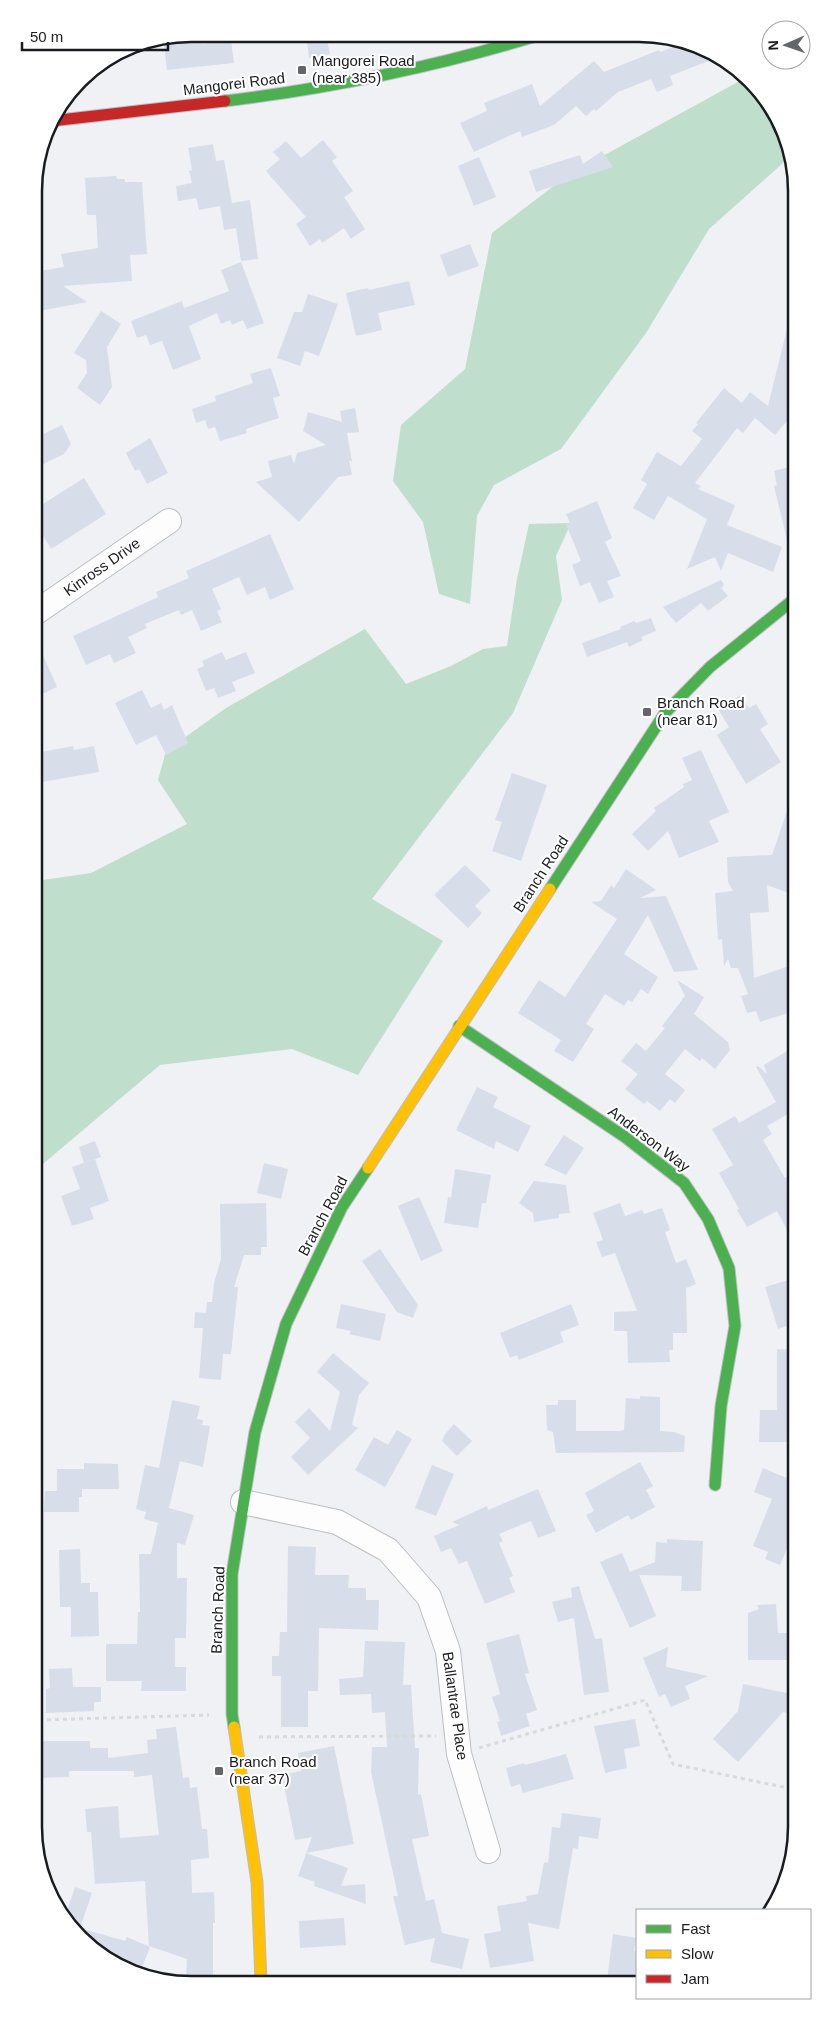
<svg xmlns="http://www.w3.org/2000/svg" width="831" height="2019" font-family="Helvetica,sans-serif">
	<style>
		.green { fill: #c0decc }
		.building { fill: #d7deea }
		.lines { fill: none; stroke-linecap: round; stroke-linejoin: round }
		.street-casing { stroke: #bcbec1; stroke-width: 26 }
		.fast-casing { stroke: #bcbec1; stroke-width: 13 }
		.slow-casing { stroke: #bcbec1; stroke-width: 13 }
		.jam-casing { stroke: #bcbec1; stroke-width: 13 }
		.path { stroke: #d8d9db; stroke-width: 3; stroke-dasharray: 4 4; stroke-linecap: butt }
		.street { stroke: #fdfdfe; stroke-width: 24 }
		.fast { stroke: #4caf50; stroke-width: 11 }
		.slow { stroke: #ffc107; stroke-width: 11 }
		.jam { stroke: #c62828; stroke-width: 11 }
		.poi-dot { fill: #656669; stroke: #fff; stroke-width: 2 }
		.labels { text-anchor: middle; stroke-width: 4; stroke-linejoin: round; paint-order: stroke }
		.poi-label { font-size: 15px; fill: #1a1b1e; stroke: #fff; text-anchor: start }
		.street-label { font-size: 15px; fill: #1a1b1e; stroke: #fff }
		.rim { fill: none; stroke: #1a1b1e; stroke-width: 2.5 }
	</style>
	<rect width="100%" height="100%" fill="#eff1f5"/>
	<!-- green -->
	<g class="green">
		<polygon points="747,77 751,80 792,151 792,155 709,229 646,333 561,449 494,485 477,516 470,604 439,594 423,522 393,481 401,425 465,369 492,233 568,175"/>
		<polygon points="571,523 556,556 562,600 513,713 372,899 443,941 358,1075 292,1049 160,1065 37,1169 36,881 91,873 187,824 158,780 166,751 226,708 365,629 406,684 451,666 483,649 507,646 517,579 529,524"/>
	</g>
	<!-- building -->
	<g class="building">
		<polygon points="192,34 201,34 202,44 231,40 234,63 167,70 164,45 179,43 178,36"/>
		<polygon points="306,34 326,35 330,54 309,58"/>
		<polygon points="686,42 709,50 719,57 670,76 673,85 657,92 651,79 618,92 596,111 594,109 586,116 576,106 554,125 522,137 520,131 474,152 460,123 487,111 484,103 532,84 540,106 594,61 604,72 659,50 660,52"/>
		<polygon points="323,140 337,157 332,161 353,191 344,197 365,229 351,239 344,228 322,243 320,239 310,246 296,224 306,217 266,171 280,159 273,152 286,141 301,158"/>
		<polygon points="213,144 216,161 224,160 232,203 250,200 258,259 241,261 236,228 224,230 220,206 199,210 196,198 178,201 176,186 192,183 189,171 192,170 188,148"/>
		<polygon points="602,151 613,167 536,192 529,171 580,155 583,164"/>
		<polygon points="479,157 496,197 474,206 458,166"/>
		<polygon points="116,176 117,179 125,179 125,182 142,182 147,254 130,255 132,281 63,286 87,302 39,311 37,298 34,298 34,267 40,271 64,267 61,254 98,248 96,215 87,215 85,178"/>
		<polygon points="470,244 479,266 448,277 440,255"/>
		<polygon points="241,262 264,323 247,329 243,320 232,325 230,320 221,324 217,313 189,326 201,359 173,370 162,341 150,345 146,335 137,338 131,321 182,301 184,308 229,291 221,270"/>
		<polygon points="409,281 415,305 378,313 382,330 356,336 346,293 368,288 369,290"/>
		<polygon points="308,294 338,304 319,356 305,351 300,366 277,358 294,312 302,312"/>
		<polygon points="101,311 121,324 107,347 112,387 100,405 77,388 87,373 86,360 74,353"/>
		<polygon points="787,329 792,330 793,414 775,435 755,418 743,433 737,428 695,483 701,486 698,489 735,505 727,525 782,547 773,572 728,553 721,571 715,557 687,569 707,519 668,496 654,520 633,508 647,484 641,480 657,452 681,466 702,439 692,431 698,424 696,423 724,388 742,403 750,392 768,406"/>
		<polygon points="271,368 280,396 273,398 279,418 246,429 247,433 220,441 215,427 208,429 205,420 196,423 192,409 216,401 215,396 253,383 250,374"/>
		<polygon points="355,408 359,432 347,433 352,462 349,460 352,475 338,477 299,522 256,482 272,477 268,461 291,455 294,464 297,453 326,445 303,431 308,412 342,422 340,411"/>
		<polygon points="62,425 71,444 64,454 35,468 35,438"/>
		<polygon points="150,438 168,473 147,484 139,469 135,471 126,453"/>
		<polygon points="793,466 793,539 787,540 774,486 777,485 774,471"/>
		<polygon points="84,478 106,514 51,549 35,522 35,509"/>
		<polygon points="597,501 612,538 605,542 621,576 607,581 614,597 599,603 590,582 580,586 572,565 581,561 566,524 570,523 566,514"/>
		<polygon points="270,534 294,589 270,600 265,587 247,595 239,577 212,589 221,609 217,611 222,622 201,631 192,610 181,615 179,610 145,624 147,628 128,637 136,653 114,663 110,654 86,665 73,636 158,597 156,592 189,578 186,571"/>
		<polygon points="721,580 724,585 721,588 728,596 708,611 701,603 676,623 663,607"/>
		<polygon points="651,618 656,631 641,637 643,640 629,647 627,642 587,657 582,643 621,629 620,627 634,621 636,623"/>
		<polygon points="35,637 57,687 36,697 35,646"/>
		<polygon points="222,652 226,660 246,652 255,673 232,682 236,691 218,698 214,688 206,691 197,669 204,666 202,661"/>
		<polygon points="142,690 151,708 161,703 164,710 172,705 188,743 166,755 156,735 136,745 115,703"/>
		<polygon points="741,695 749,708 756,704 768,724 760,729 781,762 746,784 717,735 729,727 718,709"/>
		<polygon points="73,746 74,750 94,746 99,772 36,783 36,753"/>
		<polygon points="701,750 729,812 709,821 719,842 679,858 668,831 648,851 632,834 656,811 654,808 684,787 683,784 692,780 682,758"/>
		<polygon points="512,773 547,785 521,861 492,851 502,822 495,820"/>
		<polygon points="791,799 794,799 794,895 767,885 769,912 750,913 754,978 792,965 794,974 794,1011 760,1022 756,1011 747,1013 741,996 748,994 738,968 731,968 728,959 724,966 722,939 718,940 715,893 733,891 728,882 727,857 772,855"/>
		<polygon points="465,865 491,890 475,906 482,913 468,928 434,895"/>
		<polygon points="626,869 656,890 640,898 666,896 698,970 674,972 648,915 624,954 658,977 648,994 641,989 632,1002 628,1000 624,1006 605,994 586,1024 594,1029 573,1062 554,1051 561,1040 518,1013 539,980 565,997 617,919 591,902 601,901 611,885 614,888"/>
		<polygon points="677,980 704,997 694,1014 728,1042 730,1050 715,1069 702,1058 700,1061 685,1049 665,1074 685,1090 675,1103 670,1099 660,1111 647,1101 644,1104 625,1089 638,1074 621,1061 636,1043 646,1051 665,1028 662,1026 685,996"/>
		<polygon points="787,1051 795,1063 795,1110 767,1126 772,1134 763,1140 785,1178 795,1173 795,1245 777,1211 747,1227 737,1210 739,1209 719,1173 733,1165 712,1129 735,1116 739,1123 776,1102 756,1067 758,1066 767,1074 764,1065"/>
		<polygon points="477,1087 498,1097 493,1107 531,1126 518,1152 496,1141 494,1149 456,1130"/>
		<polygon points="564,1135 584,1148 566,1175 544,1165"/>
		<polygon points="95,1141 101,1157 84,1163 79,1147"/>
		<polygon points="95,1159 109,1201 90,1208 94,1219 72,1226 61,1196 80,1189 72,1167"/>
		<polygon points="264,1163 288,1169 281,1199 257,1193"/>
		<polygon points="455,1169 491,1175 486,1203 482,1203 478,1228 444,1223 448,1197 451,1198"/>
		<polygon points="534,1181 566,1185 570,1213 559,1214 559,1218 534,1222 533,1213 519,1203"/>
		<polygon points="419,1197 443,1251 421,1261 398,1206"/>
		<polygon points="266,1203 267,1247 261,1247 261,1255 244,1255 234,1287 238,1287 231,1354 223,1354 221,1380 199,1378 203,1328 194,1328 195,1312 206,1313 207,1302 212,1302 214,1283 221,1259 220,1204"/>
		<polygon points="620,1203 625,1216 642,1210 644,1214 662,1208 670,1230 665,1232 676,1263 686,1259 696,1284 686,1288 687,1333 673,1333 673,1350 669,1350 670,1362 628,1363 627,1331 614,1331 614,1312 637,1311 615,1253 602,1257 596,1242 603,1240 593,1213"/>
		<polygon points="380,1249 418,1305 413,1318 397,1312 362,1261"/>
		<polygon points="795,1278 795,1323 778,1329 765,1287"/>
		<polygon points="341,1304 386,1314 380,1341 349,1334 351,1331 336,1328"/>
		<polygon points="571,1304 579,1325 560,1332 564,1342 519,1360 517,1355 510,1358 500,1333"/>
		<polygon points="777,1349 795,1350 796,1442 759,1442 760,1410 777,1410"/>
		<polygon points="333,1353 369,1383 359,1395 352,1425 358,1428 308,1475 291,1457 310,1438 295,1422 309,1408 330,1431 340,1392 317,1372"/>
		<polygon points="640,1396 660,1397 660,1431 674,1432 685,1436 684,1452 556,1453 553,1432 547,1430 546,1405 558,1405 558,1400 576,1400 576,1431 619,1431 624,1430 626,1398 640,1399"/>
		<polygon points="172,1400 200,1406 197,1419 203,1420 202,1425 210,1426 203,1467 180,1461 169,1508 194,1515 185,1545 177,1543 177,1578 187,1578 186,1638 175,1638 175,1667 186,1667 186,1691 141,1691 142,1681 106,1681 106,1644 137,1644 138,1612 140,1612 139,1554 151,1554 158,1523 144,1519 146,1512 136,1509 145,1465 159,1468"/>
		<polygon points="454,1424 472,1441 457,1456 442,1441 445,1434"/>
		<polygon points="397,1430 412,1439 385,1487 355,1470 374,1437 388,1445"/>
		<polygon points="640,1462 653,1486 646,1490 655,1507 631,1520 628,1515 596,1533 586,1515 594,1511 585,1493"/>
		<polygon points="84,1463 118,1464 119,1489 82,1489 82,1497 79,1497 79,1512 44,1512 45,1491 57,1491 57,1469 84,1469"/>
		<polygon points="432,1465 454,1474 436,1516 415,1508"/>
		<polygon points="763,1468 796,1482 796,1547 789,1544 780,1565 765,1559 768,1552 753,1546 772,1499 754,1492"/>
		<polygon points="538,1489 556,1531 538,1538 531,1521 499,1534 503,1541 499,1543 513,1576 509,1578 515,1592 485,1604 467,1561 459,1564 451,1548 441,1552 434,1536 459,1525 452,1522 487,1506 488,1510"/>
		<polygon points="667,1539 703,1541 701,1591 681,1591 682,1576 639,1575 656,1616 630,1628 600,1562 622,1553 630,1572 655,1562 656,1542 667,1543"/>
		<polygon points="288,1546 316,1547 315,1575 349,1575 348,1588 366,1588 366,1600 379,1600 378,1630 319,1628 318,1691 308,1691 308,1727 281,1727 281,1676 272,1676 272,1656 279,1656 280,1632 287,1632"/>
		<polygon points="80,1549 81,1583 90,1583 90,1592 98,1592 99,1636 71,1637 71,1607 60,1607 59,1550"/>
		<polygon points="579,1586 595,1639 602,1638 609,1692 584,1695 574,1618 558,1622 552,1602 572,1597 571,1588"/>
		<polygon points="776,1604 778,1633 796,1633 796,1660 748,1660 748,1613 759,1609 757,1605"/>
		<polygon points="519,1634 529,1673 525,1674 537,1710 526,1714 530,1726 501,1736 497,1722 500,1721 492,1697 500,1694 486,1643"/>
		<polygon points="365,1641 405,1642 403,1685 411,1685 415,1748 419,1748 418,1795 421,1794 429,1836 412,1839 426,1901 434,1899 442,1933 469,1939 462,1969 430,1962 435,1938 405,1945 393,1896 398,1896 371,1772 372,1747 387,1747 385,1712 372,1713 371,1694 340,1695 339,1679 363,1677"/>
		<polygon points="668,1647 666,1667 708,1676 685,1686 690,1699 671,1707 665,1694 659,1697 643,1658"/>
		<polygon points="72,1668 73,1687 101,1687 101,1702 94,1702 94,1711 46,1713 46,1689 50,1688 49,1669"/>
		<polygon points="743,1684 796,1695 797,1715 783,1712 738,1762 713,1739 738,1711"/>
		<polygon points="635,1719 640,1746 624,1749 627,1768 605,1773 594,1726"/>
		<polygon points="176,1727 183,1778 189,1777 190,1788 197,1787 202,1829 207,1829 209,1858 191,1860 192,1893 214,1892 215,1923 213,1923 213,1982 186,1982 187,1959 149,1946 145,1881 95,1884 91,1832 87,1832 85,1809 118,1806 120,1838 159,1835 152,1775 134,1777 134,1771 69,1771 69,1777 39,1778 39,1741 90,1741 90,1748 108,1748 108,1758 148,1753 147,1740 157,1739 156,1729"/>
		<polygon points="334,1746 354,1844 306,1853 348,1868 341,1886 365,1884 366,1904 314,1886 315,1882 298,1876 312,1837 295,1840 282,1775 301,1771 298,1753"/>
		<polygon points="566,1754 574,1779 523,1793 520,1784 511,1787 506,1768 524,1763 525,1765"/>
		<polygon points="562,1813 601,1818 598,1839 579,1836 578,1849 573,1848 559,1929 528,1923 534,1961 490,1968 484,1934 501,1931 497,1906 527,1901 526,1896 538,1894 544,1862 548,1863 552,1827 560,1828"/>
		<polygon points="75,1887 92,1893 80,1928 125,1941 127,1937 150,1947 139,1975 122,1969 80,1939 66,1914"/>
		<polygon points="344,1918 346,1945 300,1948 299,1921"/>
		<polygon points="613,1934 636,1938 634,1951 637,1951 637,1980 607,1980"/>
	</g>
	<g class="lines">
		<!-- street casing -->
		<g class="street-casing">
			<g id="street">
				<polyline points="35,613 169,521"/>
				<polyline points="243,1502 337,1522 388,1550 429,1597 448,1651 459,1754 488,1851"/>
			</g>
		</g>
		<!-- fast casing -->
		<g class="fast-casing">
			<g id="fast">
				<path d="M225,101C331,88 434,67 536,36"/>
				<polyline points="550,889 665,713 710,667 793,600"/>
				<polyline points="459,1026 625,1137 684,1183 708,1219 729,1268 735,1326 721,1406 715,1485"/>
				<polyline points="234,1727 232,1714 232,1574 255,1432 286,1324 342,1207 368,1168"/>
			</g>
		</g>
		<!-- slow casing -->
		<g class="slow-casing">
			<g id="slow">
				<polyline points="368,1168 550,889"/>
				<polyline points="234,1727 257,1882 261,1982"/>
			</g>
		</g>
		<!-- jam casing -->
		<g class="jam-casing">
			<polyline id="jam" points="51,121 225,101"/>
		</g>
		<!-- path -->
		<g class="path">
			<polyline points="39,1720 209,1715"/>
			<polyline points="259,1737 436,1736"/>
			<polyline points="479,1748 645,1700 673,1764 783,1787 797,1795"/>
		</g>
		<!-- street -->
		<use href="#street" class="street"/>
		<!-- fast -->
		<use href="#fast" class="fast"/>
		<!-- slow -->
		<use href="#slow" class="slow"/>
		<!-- jam -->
		<use href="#jam" class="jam"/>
	</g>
	<!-- markers -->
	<g class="poi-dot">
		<rect x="297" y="65" width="10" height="10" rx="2.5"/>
		<rect x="642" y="707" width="10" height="10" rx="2.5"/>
		<rect x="214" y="1766" width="10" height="10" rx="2.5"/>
	</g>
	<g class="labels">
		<!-- poi labels -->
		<g class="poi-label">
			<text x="312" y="66">Mangorei Road<tspan x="312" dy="17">(near 385)</tspan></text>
			<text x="657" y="708">Branch Road<tspan x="657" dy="17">(near 81)</tspan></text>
			<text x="229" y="1767">Branch Road<tspan x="229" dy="17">(near 37)</tspan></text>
		</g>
		<!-- street labels -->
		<g class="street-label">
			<text transform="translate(234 84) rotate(-7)" y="5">Mangorei Road</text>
			<text transform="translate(102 567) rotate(-35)" y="5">Kinross Drive</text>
			<text transform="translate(541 874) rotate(-57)" y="5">Branch Road</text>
			<text transform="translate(649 1139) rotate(37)" y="5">Anderson Way</text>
			<text transform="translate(323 1216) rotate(-62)" y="5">Branch Road</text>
			<text transform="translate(218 1610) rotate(-88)" y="5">Branch Road</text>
			<text transform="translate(455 1706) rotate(82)" y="5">Ballantrae Place</text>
		</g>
	</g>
	<!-- crop -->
	<path d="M0 0H831V2019H0ZM191 42H639A149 149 0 0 1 788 191V1827A149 149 0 0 1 639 1976H191A149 149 0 0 1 42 1827V191A149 149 0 0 1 191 42Z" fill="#fff" fill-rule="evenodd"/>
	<path class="rim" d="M191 42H639A149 149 0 0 1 788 191V1827A149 149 0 0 1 639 1976H191A149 149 0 0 1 42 1827V191A149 149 0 0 1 191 42Z"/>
	<!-- legend -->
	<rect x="636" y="1909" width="175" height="90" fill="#ffffff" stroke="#a3a4a5"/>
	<rect x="646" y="1925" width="25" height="8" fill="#4caf50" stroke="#a3a4a5"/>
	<text x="681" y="1934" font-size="15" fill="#1a1b1e">Fast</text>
	<rect x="646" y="1950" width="25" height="8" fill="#ffc107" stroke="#a3a4a5"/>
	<text x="681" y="1959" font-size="15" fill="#1a1b1e">Slow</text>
	<rect x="646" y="1975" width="25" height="8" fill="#c62828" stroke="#a3a4a5"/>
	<text x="681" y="1984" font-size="15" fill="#1a1b1e">Jam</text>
	<!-- north arrow -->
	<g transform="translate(786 45) rotate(268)"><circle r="24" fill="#ffffff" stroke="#a3a4a5"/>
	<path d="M0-4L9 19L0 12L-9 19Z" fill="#656669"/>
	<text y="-8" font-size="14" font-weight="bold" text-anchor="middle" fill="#1a1b1e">N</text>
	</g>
	<!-- scale -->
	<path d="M22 42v8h146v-8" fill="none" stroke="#1a1b1e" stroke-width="2.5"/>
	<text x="30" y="42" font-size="15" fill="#1a1b1e" stroke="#ffffff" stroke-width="4" paint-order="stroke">50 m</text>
</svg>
